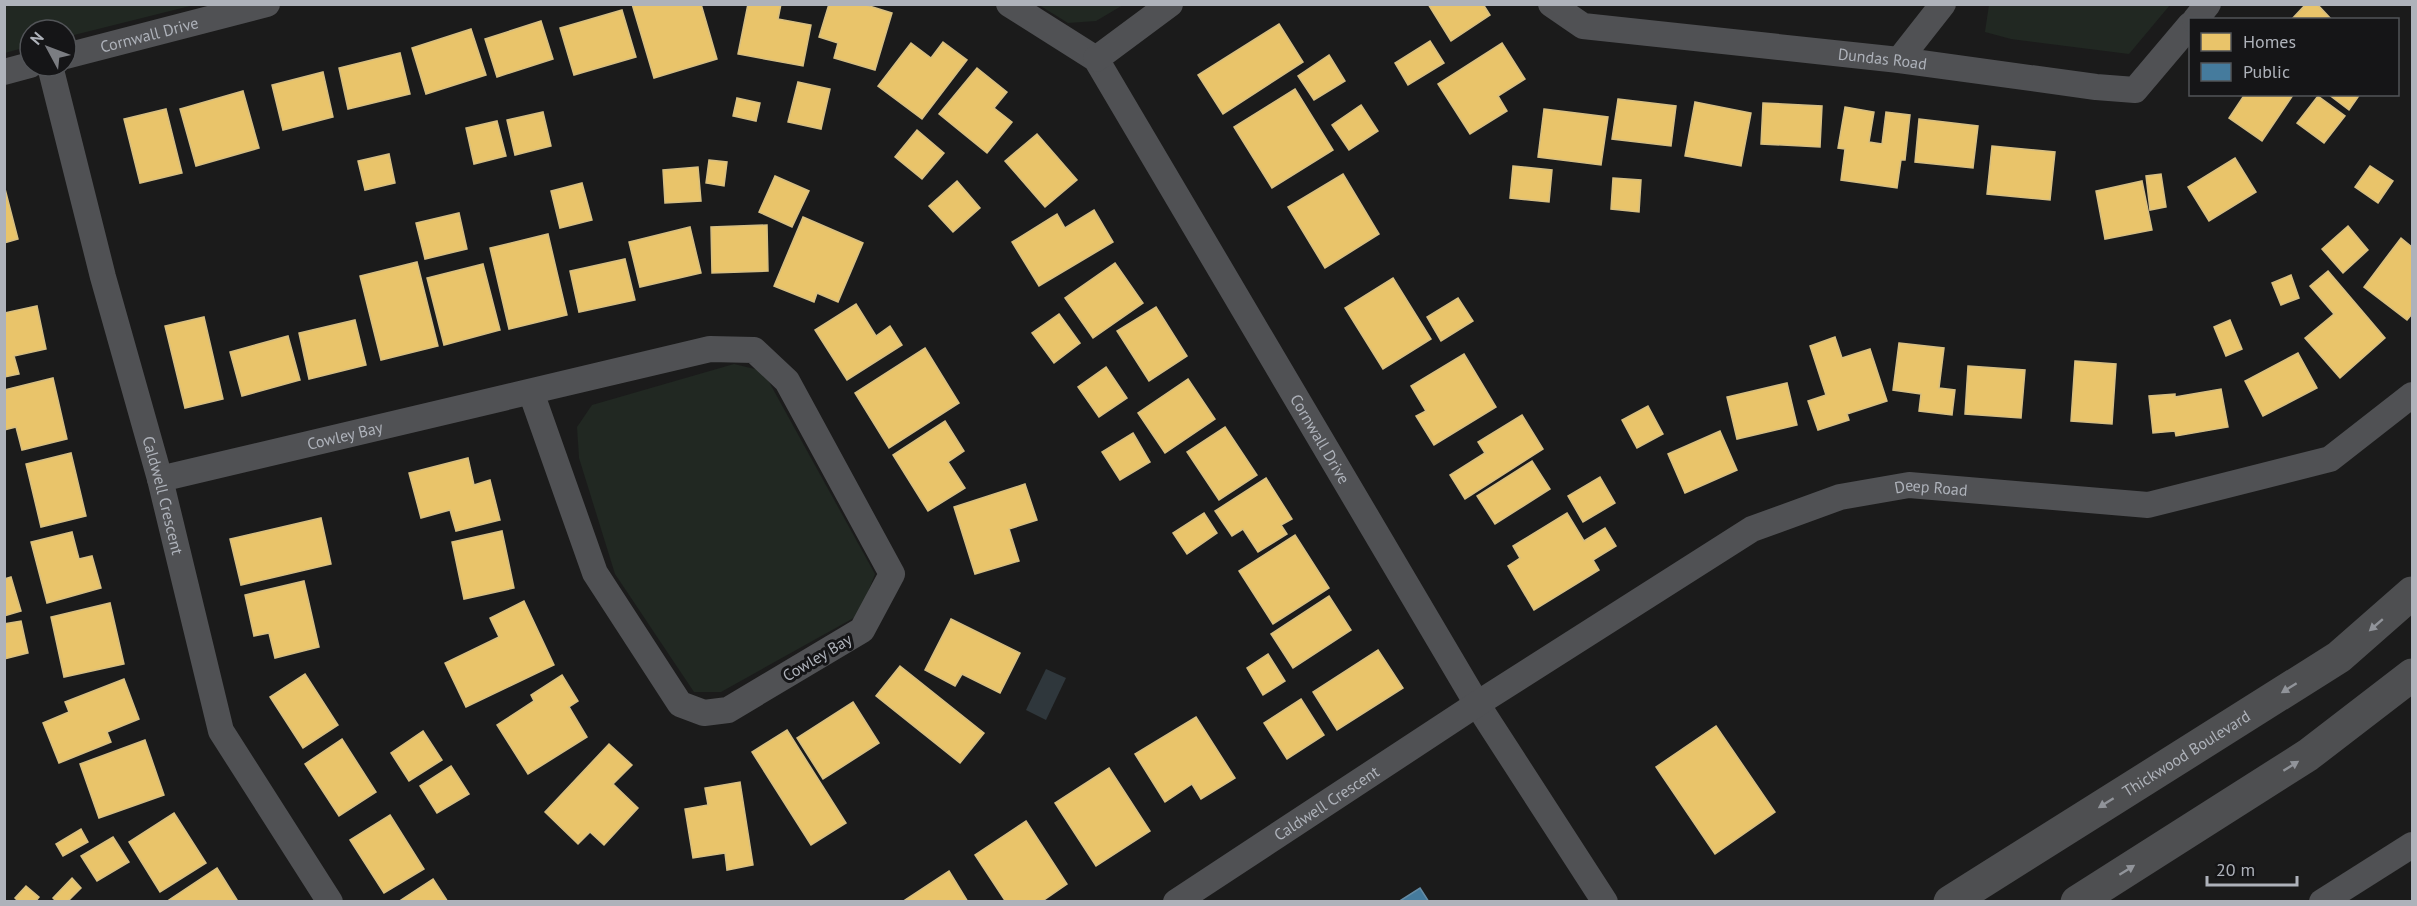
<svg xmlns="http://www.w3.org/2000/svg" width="2417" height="906" font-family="'PT Sans',sans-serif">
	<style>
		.green { fill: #212822 }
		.water { fill: #2f373c }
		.homes { fill: #e9c46a; stroke: #d7bf82; stroke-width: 1.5 }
		.public { fill: #457b9d; stroke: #648ca6; stroke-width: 1.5 }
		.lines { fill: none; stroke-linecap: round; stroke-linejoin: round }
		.street { stroke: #505154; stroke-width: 26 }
		.secondary { stroke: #4e4f51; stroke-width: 33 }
		.oneway { fill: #91949a }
		.labels { text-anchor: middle; stroke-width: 6; stroke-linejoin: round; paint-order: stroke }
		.street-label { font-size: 16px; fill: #aeb2ba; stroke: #151517 }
	</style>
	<rect width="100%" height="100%" fill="#1b1b1b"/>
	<!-- green -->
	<g class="green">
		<polygon points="5,4 194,4 194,5 66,37 66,30 30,30 30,46 5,53"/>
		<polygon points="1039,5 1123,5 1096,21 1068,23"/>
		<polygon points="1989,5 1989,4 2170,5 2129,54 2011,39 1985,32"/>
		<polygon points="734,364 763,371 875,574 859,615 721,692 694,692 615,574 579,458 577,427 592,405"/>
	</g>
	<!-- water -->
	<polygon class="water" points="1046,669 1066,678 1046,720 1026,710"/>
	<!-- homes -->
	<g class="homes">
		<polygon points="632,4 701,4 717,59 654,78"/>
		<polygon points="748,4 781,4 778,19 811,25 803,66 738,54"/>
		<polygon points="829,4 863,4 892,13 875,70 834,58 838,43 819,37"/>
		<polygon points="1428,4 1483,4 1490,15 1451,41"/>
		<polygon points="2306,4 2317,4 2332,20 2291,20"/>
		<polygon points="622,10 636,57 574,75 560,28"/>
		<polygon points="541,21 553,59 497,77 485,39"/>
		<polygon points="1279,24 1303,62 1223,114 1198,75"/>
		<polygon points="471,29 486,75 426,94 412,48"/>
		<polygon points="1430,41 1444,63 1408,85 1395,63"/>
		<polygon points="943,42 967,60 922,119 878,86 911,43 931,58"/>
		<polygon points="1502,43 1525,79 1498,96 1507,111 1470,134 1438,84"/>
		<polygon points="400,53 410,94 348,109 339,68"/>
		<polygon points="1329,55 1345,81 1314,100 1298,76"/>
		<polygon points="977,68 1007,92 994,108 1012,122 987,153 939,114"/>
		<polygon points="323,72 333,117 283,130 272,85"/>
		<polygon points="798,82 830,89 821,129 788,122"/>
		<polygon points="1295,89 1333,150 1272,188 1234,127"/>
		<polygon points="243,91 259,148 196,166 180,109"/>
		<polygon points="2245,94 2293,95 2262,141 2229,118"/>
		<polygon points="2328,94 2360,94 2349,110"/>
		<polygon points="2318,96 2345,116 2324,143 2297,123"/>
		<polygon points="737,98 760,103 756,121 733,116"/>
		<polygon points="1618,99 1676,106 1671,146 1612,139"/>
		<polygon points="1695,102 1751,113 1741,166 1685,156"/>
		<polygon points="1763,103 1822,106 1820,147 1761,144"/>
		<polygon points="1361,105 1378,131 1349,150 1332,125"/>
		<polygon points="1845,107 1874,112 1869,142 1882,144 1886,112 1910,115 1905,160 1901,160 1897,188 1841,180 1845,149 1838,148"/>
		<polygon points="166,109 182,173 140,183 124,119"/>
		<polygon points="1544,109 1608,117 1601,165 1538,157"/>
		<polygon points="543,112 551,146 515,155 507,120"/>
		<polygon points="1919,119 1978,126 1973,168 1915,162"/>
		<polygon points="497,121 506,156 474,164 466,128"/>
		<polygon points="917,130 944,153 922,179 895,157"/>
		<polygon points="1037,134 1077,180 1045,207 1005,161"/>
		<polygon points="1992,146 2055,152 2050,200 1987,194"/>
		<polygon points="389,154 395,183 365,190 358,161"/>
		<polygon points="2235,158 2256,192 2209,221 2188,187"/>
		<polygon points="709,160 727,162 724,186 706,183"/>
		<polygon points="1513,166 1552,170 1549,202 1510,198"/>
		<polygon points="2370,166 2393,181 2378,203 2355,187"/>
		<polygon points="698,167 701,201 665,203 663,170"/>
		<polygon points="1343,174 1379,234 1325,268 1288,207"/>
		<polygon points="2161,174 2166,207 2150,210 2146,176"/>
		<polygon points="775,176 809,191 792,227 759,212"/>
		<polygon points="1613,178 1641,180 1639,212 1611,209"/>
		<polygon points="957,181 980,208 953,232 929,206"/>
		<polygon points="2142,181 2152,230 2105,239 2096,191"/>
		<polygon points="582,183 592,220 560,228 551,191"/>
		<polygon points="4,185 18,239 4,243"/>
		<polygon points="1094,210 1113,242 1039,286 1012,242 1057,214 1065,228"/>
		<polygon points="459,213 467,249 425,259 416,223"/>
		<polygon points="803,217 863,243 838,302 817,293 814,302 774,286"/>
		<polygon points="767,225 768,271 712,273 711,227"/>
		<polygon points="2348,226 2368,250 2343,273 2322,249"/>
		<polygon points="690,227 701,273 640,287 629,242"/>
		<polygon points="548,234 567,315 509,329 490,248"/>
		<polygon points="2401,238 2412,247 2412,314 2407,320 2364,287"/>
		<polygon points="625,259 635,300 579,312 570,271"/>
		<polygon points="417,262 438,346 381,360 360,276"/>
		<polygon points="1115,263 1143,303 1093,338 1065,298"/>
		<polygon points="483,264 500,330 444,345 427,278"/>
		<polygon points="2328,271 2385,338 2340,378 2305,338 2334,314 2310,286"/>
		<polygon points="2291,275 2299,298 2281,305 2272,283"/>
		<polygon points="1393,278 1431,339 1383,369 1345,308"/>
		<polygon points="1458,298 1473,321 1441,341 1427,317"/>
		<polygon points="856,304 876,336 890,326 902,345 847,380 815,330"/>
		<polygon points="37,306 46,349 14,356 19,374 4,377 4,313"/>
		<polygon points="1156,307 1187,356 1149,381 1117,331"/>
		<polygon points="1059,314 1080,343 1054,363 1032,333"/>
		<polygon points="204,317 223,399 185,408 165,326"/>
		<polygon points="355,320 366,365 309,379 299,333"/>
		<polygon points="2230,320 2242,349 2226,356 2214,327"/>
		<polygon points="288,336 300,380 242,396 230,352"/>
		<polygon points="1835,337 1842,358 1870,349 1887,401 1847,414 1849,420 1818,430 1808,401 1826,395 1810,346"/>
		<polygon points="1899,343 1944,348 1939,388 1955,390 1952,415 1919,411 1921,394 1893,390"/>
		<polygon points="925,348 959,403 889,448 855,393"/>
		<polygon points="2298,353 2317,388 2263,416 2245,381"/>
		<polygon points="1464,354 1496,407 1434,445 1416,416 1426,411 1411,386"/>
		<polygon points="2075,361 2116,364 2112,424 2071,421"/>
		<polygon points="1968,366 2025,370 2021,418 1965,414"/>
		<polygon points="1106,367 1127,398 1099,417 1078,387"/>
		<polygon points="53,378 67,439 22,450 16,427 4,430 4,390"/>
		<polygon points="1188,379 1215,419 1165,453 1138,413"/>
		<polygon points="1787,383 1797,425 1737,439 1727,397"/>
		<polygon points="2221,389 2228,427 2176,436 2175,431 2153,433 2149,396 2175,394 2175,397"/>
		<polygon points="1648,406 1663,434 1637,448 1622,420"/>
		<polygon points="1522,415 1543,449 1465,499 1450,475 1485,453 1478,442"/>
		<polygon points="945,421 964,451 948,462 965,488 928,511 893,455"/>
		<polygon points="1225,427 1257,475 1219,500 1187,452"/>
		<polygon points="1720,431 1737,470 1685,493 1668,454"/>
		<polygon points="1133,433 1150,462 1120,480 1102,452"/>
		<polygon points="71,453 86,516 41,527 26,464"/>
		<polygon points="468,458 474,485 490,480 500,520 456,531 450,510 421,518 409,473"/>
		<polygon points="1532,461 1550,489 1495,524 1477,496"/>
		<polygon points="1600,477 1615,503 1583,522 1568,496"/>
		<polygon points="1266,478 1292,519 1281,525 1287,534 1258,552 1243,529 1232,536 1215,511"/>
		<polygon points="1025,484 1037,520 1009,529 1019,561 975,574 954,507"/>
		<polygon points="1204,513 1217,533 1187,554 1173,533"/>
		<polygon points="1567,513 1584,541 1605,528 1616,546 1593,560 1599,570 1534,610 1508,566 1520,558 1513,546"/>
		<polygon points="321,518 331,564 241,585 230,539"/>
		<polygon points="502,531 514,588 464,599 452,542"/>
		<polygon points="72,532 79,559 92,556 101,588 47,603 31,542"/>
		<polygon points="1295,535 1329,588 1273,624 1239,571"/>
		<polygon points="11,577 21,611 4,616 4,579"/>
		<polygon points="304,581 319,647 275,658 269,633 254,636 245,595"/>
		<polygon points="1329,596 1351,630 1293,668 1271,634"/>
		<polygon points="524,601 554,665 466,707 445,663 499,637 490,618"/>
		<polygon points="110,603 124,664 64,677 51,617"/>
		<polygon points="951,619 1020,653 1000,693 962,674 955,686 925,670"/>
		<polygon points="21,621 28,653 4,659 4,624"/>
		<polygon points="1378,650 1403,688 1337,730 1313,692"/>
		<polygon points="1268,654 1285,681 1263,695 1247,668"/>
		<polygon points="900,666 984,733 960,763 876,696"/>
		<polygon points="305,674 338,725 303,748 270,697"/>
		<polygon points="562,675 578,701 569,707 587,737 528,774 497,725 534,701 531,695"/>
		<polygon points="124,679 139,719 107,732 111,742 59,763 43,723 69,712 65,702"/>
		<polygon points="1301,699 1324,735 1287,759 1264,723"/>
		<polygon points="853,702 879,743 823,779 797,738"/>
		<polygon points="1196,717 1235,778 1201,799 1192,784 1165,802 1135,754"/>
		<polygon points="1716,726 1775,812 1715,854 1656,767"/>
		<polygon points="787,730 846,823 811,845 752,752"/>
		<polygon points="423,731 442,760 409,781 391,753"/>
		<polygon points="342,739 376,792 339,816 305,764"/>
		<polygon points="145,740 164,795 99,818 80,764"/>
		<polygon points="609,744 632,765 613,784 638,808 604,845 590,832 578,844 545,812"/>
		<polygon points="451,766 469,794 437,813 420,786"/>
		<polygon points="1109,768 1150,831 1096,866 1055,803"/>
		<polygon points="740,782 753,865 727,870 725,853 693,858 685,809 708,805 705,788"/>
		<polygon points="174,813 206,863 160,892 129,842"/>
		<polygon points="390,815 424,869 384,893 350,840"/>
		<polygon points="1026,821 1067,884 1041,902 1006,902 975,855"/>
		<polygon points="81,829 88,842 63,856 56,844"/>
		<polygon points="113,837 129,862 97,881 81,856"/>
		<polygon points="217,868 237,900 235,902 166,902"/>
		<polygon points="949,871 968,902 902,902"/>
		<polygon points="72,878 81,888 67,902 57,902 53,898"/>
		<polygon points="433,879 448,902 398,902"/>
		<polygon points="26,886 39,897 35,902 19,902 15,898"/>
	</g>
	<!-- public -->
	<polygon class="public" points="1420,888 1429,902 1398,902"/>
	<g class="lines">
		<!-- street -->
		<g class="street">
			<path id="s1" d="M1009,4L1096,59L1477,704L1605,902"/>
			<path id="s2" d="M1551,4L1583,26L1899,60L2096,87L2135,90L2190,25"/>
			<polyline points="2195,20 2208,4"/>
			<path id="s3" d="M66,56L267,4"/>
			<polyline points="1096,59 1170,4"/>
			<polyline points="1899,60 1943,4"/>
			<path id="s4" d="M50,66L103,277L160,479L221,731L330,902"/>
			<polyline points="4,72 30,65"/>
			<path id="s5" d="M160,479L710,349L754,350L787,381L892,574L862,630L728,710L704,713L680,704L595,573L531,392"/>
			<path id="s6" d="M1176,902L1477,704L1752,529L1840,497L1909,485L2148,505L2330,459L2412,395"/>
			<polyline points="2322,902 2412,845"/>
		</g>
		<!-- secondary -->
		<g class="secondary">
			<path id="s7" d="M1950,902L2339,657L2412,593"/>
			<polyline points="2077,902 2308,755 2412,675"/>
		</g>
	</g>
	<!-- one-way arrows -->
	<defs><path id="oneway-solid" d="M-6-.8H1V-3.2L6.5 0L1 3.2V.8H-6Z" transform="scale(1.5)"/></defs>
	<g class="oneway">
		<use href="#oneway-solid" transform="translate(2376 625) rotate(139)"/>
		<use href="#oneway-solid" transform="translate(2289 688) rotate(148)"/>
		<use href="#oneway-solid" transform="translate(2291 766) rotate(-32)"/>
		<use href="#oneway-solid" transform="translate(2106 803) rotate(148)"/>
		<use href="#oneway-solid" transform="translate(2127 870) rotate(-32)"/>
	</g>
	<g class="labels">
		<!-- street labels -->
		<g class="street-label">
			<text dy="6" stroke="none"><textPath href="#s3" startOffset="86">Cornwall Drive</textPath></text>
			<text dy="6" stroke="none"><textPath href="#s2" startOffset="340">Dundas Road</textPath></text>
			<text dy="6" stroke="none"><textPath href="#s5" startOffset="190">Cowley Bay</textPath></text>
			<text dy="6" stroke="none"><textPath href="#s1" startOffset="544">Cornwall Drive</textPath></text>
			<text dy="6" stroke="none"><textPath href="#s6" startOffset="872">Deep Road</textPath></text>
			<text dy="6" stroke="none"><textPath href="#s4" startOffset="444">Caldwell Crescent</textPath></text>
			<text transform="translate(817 657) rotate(-31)" y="6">Cowley Bay</text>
			<text dy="6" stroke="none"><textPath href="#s7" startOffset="279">Thickwood Boulevard</textPath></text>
			<text dy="6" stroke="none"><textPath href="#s6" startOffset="180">Caldwell Crescent</textPath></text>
		</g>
	</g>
	<!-- border -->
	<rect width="2417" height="906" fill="none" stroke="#aeb2ba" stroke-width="12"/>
	<!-- legend -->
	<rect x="2189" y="18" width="210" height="78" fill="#151517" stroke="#525458" stroke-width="1.5"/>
	<rect x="2201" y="33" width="30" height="18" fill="#e9c46a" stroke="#525458" stroke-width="1.5"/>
	<text x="2243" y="48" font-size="18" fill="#aeb2ba">Homes</text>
	<rect x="2201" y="63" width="30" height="18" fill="#457b9d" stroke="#525458" stroke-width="1.5"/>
	<text x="2243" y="78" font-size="18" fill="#aeb2ba">Public</text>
	<!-- north arrow -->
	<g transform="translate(48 48) rotate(311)"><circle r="28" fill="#151517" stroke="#525458" stroke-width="1.5"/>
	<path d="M0-4.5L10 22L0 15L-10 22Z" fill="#7b7d82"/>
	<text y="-9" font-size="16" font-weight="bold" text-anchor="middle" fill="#aeb2ba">N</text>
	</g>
	<!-- scale -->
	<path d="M2207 876v9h90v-9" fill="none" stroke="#aeb2ba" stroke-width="3"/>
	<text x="2216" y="876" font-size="18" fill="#aeb2ba" stroke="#151517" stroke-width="4.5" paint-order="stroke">20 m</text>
</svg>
